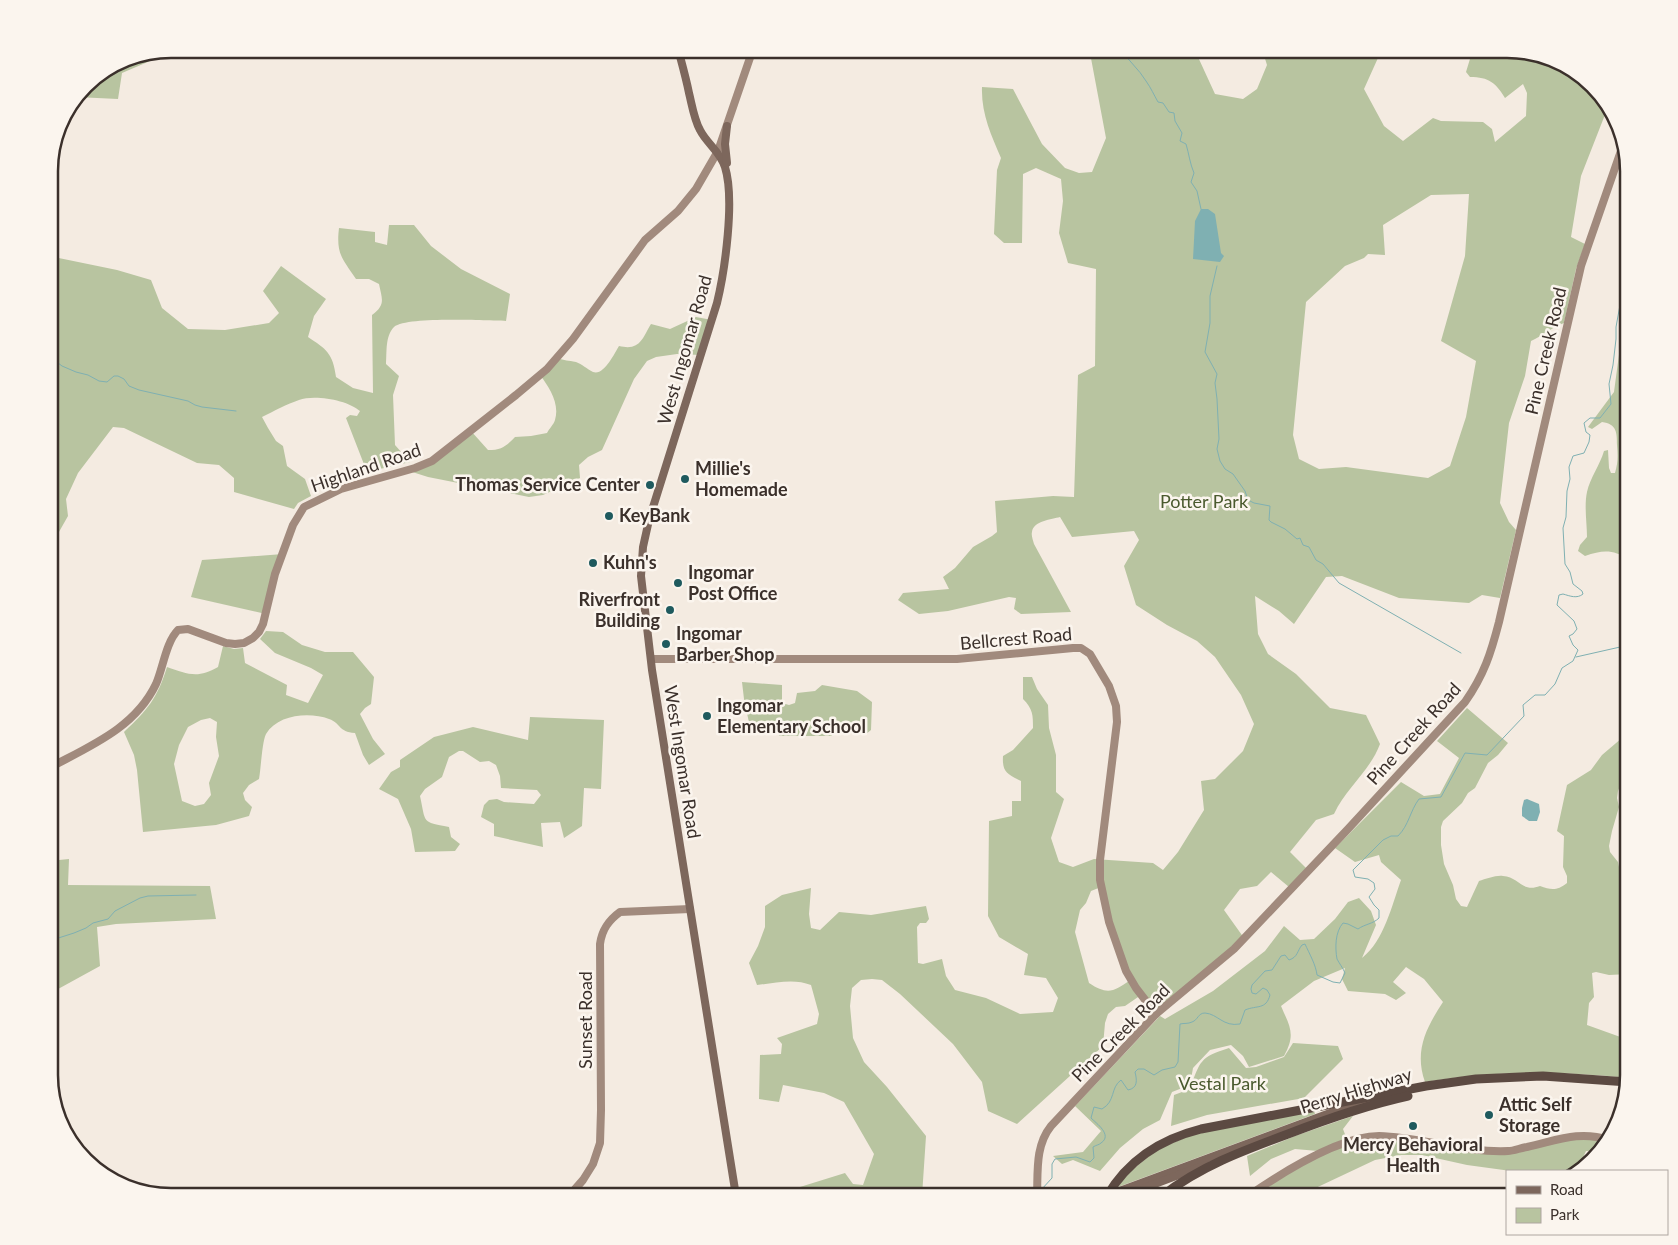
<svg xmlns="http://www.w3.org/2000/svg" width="1678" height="1245" font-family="Lato,sans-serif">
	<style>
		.green { fill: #b8c4a0; fill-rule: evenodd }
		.water { fill: #7fb0b2 }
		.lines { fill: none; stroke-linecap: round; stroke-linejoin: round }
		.stream { stroke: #7fb0b2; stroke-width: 1 }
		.secondary { stroke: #a18a7d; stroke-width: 8 }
		.primary { stroke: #7d675c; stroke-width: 8 }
		.highway { stroke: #5c4a42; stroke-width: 9 }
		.poi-dot { fill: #1f5a5e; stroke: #fbf5ee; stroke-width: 2 }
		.labels { text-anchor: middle; stroke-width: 5; stroke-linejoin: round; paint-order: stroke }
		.street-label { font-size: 18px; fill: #3b302b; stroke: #fbf5ee }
		.poi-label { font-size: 18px; font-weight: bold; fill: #3b302b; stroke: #fbf5ee; text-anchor: start }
		.park-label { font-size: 18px; fill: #4a5a2e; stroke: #fbf5ee }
		.rim { fill: none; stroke: #3b302b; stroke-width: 2.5 }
	</style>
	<rect width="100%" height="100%" fill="#f4ebe1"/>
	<!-- green -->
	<g class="green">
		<polygon points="172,49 171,52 122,73 118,99 76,97 90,79 124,58"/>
		<path d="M1086,49H1197L1198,57L1215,94L1243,99L1257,89L1267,65L1262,49H1382L1364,89L1384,126L1403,141L1433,118L1441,121L1483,122L1492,129L1495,142L1526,116L1527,93L1523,84L1505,98C1496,83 1489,77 1470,77L1466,72L1473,49H1508L1547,55L1581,74L1608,107L1581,176L1571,237L1585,244L1576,269L1564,323C1552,327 1542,336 1531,341L1525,376L1509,423L1500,503L1509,522L1516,530L1500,598L1482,595L1469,603L1399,598L1342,576L1326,577L1294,624L1279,611L1255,596L1258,634L1268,654L1296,674L1330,708L1366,715L1380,744C1370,771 1346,788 1334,814L1316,820L1290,852L1306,868L1289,887L1271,872L1257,886L1240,889L1224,910L1244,938L1156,1014L1141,995L1125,1006L1116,1007L1108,1014L1105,1023L1103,1046L1017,1124L988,1111L982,1082L953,1044L900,994L882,980L872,979L861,980L852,988L850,1006L853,1038L864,1062L887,1087L926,1136L922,1196H771L845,1173L853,1184L863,1185L874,1154L844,1102L824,1093L783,1085L779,1102L759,1099L760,1055L781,1054L782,1044L777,1038L817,1024L819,1014L811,985C794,978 775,983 757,985L749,963L758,946L765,927V906L782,895L811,888L809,914L811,928L820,930L839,912L871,915L926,906L929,919L926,923H920L917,927L918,963L923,964L942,959L946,976L955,990L986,998L1020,1014L1053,1012L1058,998L1046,978L1024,975L1028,954L999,937L988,916L989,821L1012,816V801H1021V781C1007,774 1002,772 1003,756L1013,750L1033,728C1033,715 1033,709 1023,699V677H1032L1037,689L1048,705L1049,728L1056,755V792L1064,799L1051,838L1059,862L1073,867L1094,859L1153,863L1163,870L1178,852L1204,810L1201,781L1215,779L1243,751L1254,724L1241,695L1215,657L1197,641L1167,625L1136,605L1124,566L1139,540L1134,531L1072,537L1060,517C1052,519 1033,521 1032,532C1031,535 1033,540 1034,544L1071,612L1021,614L1014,609L1016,598L1009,597L948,611L919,614L898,600L903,593L949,589L943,577L955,568L973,547L992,536L997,532L995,501L1053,496L1074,497L1078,375L1095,366L1096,269L1068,263L1059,233L1063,201L1061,179L1036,168L1023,174L1022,243H1004L994,234L997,170L1001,158C991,135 981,113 982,87L1013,89L1042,144L1065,168L1079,173L1092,172L1106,138L1090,53ZM1469,194L1465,256L1441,341L1476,361L1466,417L1450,466L1428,478L1346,467L1319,469L1299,459L1293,435L1306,302L1345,266L1364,258L1368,254L1385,255L1383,225L1431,195ZM1101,887L1130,980C1114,992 1107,995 1089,983L1075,932L1080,910L1086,903L1091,891Z"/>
		<path d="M389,225H414L431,246L461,269L510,294L506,321C486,321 408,316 394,327C385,336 387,352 386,364L399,376L393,395L395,445L410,462L367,472L346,418L350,415L357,416L360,411C348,400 314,394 299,400C287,404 274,411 262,417L268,428L276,441L283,446L287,466L305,479L311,496L298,503L294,509L234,492V478L219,465L197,463L124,428L113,427L78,473L66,499L68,516L51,546L49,545V481L52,471L49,435L52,410L49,407V256L117,270L151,280L162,308L188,329L225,330L269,323L279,313L263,291L281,266L326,299L314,316L308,337C326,349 333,353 336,377L353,388L373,393L372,315C386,305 382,299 379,284L369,279H356C342,258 336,254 339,228L375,232V242L387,245Z"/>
		<path d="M1629,304V560C1613,549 1603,550 1585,556L1578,551L1580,545L1587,537C1587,523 1584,506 1587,492C1590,478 1600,465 1604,451L1608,450L1609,468L1611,473H1615C1618,462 1618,457 1617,445C1617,433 1617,424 1602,422L1592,429L1588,427L1614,392L1620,347V321Z"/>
		<path d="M696,317L712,320L701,355L677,354L656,357L647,361L634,379L602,450L588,457L579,465L580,478L543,495L529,497L428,477L406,470L421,466L471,431L488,450C502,450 506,446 515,437L531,436L547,433C549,429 554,424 555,420C560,403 549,387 540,375L557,358C565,361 568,360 576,362C582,364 587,369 593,372C604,376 614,354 619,346C640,351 642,339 651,324L670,329Z"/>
		<polygon points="283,554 266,614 191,597 202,560"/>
		<path d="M266,631L283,632L302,645L325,652H353L374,677L371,704L365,708L360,714L373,739L385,754L369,765L363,755L355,733C338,732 341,723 329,719C310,712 278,714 266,734C262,742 261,768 259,779L249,785L243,793L245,800L252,807L249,816L216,825L143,832L137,770L134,755L124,732C148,709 157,699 167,667C187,674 198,679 218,667L223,646L234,649L243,648L245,663L287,685L286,695L308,703L323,675L311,668L275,653L260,639ZM210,718L217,722L216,737L219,756L209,783L211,795L204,804L195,806L182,801L174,764L179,745L188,727L201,720Z"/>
		<polygon points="742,682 782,685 782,703 789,705 795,703 797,693 815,691 822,685 857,691 872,702 871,730 866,734 848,733 847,728 833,728 832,736 779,736 777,729 770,729 763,732 751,732 744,699"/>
		<path d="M1467,708L1508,743L1498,755L1488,763L1475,788L1468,793L1462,803L1443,821L1441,827V845L1444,864L1453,885L1456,899L1461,906L1467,907L1479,881C1486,879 1496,875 1503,876C1519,877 1522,893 1540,886C1551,890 1557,891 1567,883V876L1563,867L1564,836L1557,831L1567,785L1591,770L1602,755L1629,732V768L1625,773L1618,791L1617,798L1619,807L1612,831L1609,846L1610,852L1618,862L1620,872L1619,885L1629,912V974L1609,975L1596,972L1592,973L1594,997L1589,1003L1587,1025L1626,1039L1629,1025V1078C1559,1071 1495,1070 1425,1082C1414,1051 1426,1028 1443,1002L1424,979L1406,967L1393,982L1406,993L1396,1000L1385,994L1348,991L1342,979L1345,968L1314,981L1281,1006C1290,1027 1296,1034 1284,1056L1249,1067L1243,1056L1231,1045L1210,1050L1193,1068L1190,1085L1172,1092L1160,1120L1143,1129L1120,1148L1100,1171L1073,1160L1062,1164L1053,1156L1083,1152L1101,1131L1075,1106L1160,1016L1165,1019L1213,991L1265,951L1284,926L1300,940L1314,939L1335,919L1348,902L1359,898L1371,911L1376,925L1362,958C1384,941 1392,905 1401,880L1381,862L1379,855L1355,862L1335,848L1401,782L1424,796L1440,794L1459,758L1437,741Z"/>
		<path d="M530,717L604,720L601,789L584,788L582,826L564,838L560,822L541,823L543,847L494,836V824L481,817L484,805L489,800L497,799L504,802L534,804L541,795L537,790L501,788L500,776L496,765L489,761L480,762L463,751H459L449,757L442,777L425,789L420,796C426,823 421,822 449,827L451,837L460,844L455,851L415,852L411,829L398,799L379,789L391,772L400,767V760L434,737L473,727L528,740Z"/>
		<polygon points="69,859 68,885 210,886 216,919 116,924 97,927 100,966 49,994 49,861"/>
		<path d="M1293,1043L1338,1046L1343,1059L1304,1098L1207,1115L1171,1126L1174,1095L1190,1089C1200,1061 1200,1057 1229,1048L1246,1068L1256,1067L1284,1057Z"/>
		<polygon points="1314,1111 1315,1114 1118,1187 1127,1174 1158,1149 1194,1134"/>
		<polygon points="1353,1116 1343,1129 1346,1137 1350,1140 1363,1137 1509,1151 1570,1136 1609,1140 1604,1148 1600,1152 1586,1151 1577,1171 1511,1171 1467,1165 1422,1155 1401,1155 1375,1160 1305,1193 1307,1196 1248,1196 1318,1151 1295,1149 1271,1159 1250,1176 1247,1156 1295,1136"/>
	</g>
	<!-- water -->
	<g class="water">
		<polygon points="1201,209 1208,209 1215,214 1221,253 1224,256 1220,262 1193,259 1195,221"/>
		<polygon points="1527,799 1539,804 1540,812 1537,821 1529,821 1522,816 1522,808 1524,800"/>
	</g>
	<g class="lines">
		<!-- stream -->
		<g class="stream">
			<path d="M1121,49C1128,61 1139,69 1146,81C1151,88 1154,95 1158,102L1163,103L1169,112L1174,113L1175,121L1182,133L1180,141L1186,144C1189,154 1190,164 1194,173L1191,182L1197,191L1201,209"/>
			<polyline points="1217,266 1210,296 1210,323 1205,352 1217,374 1215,383 1217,399 1219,439 1217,449 1220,461 1225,469 1233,474 1245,491 1248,500 1254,503 1270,506 1269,520 1271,522 1285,529 1297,539 1300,538 1303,545 1309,547 1316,560 1323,564 1339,583 1461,653"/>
			<polyline points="49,356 62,366 76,372 88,375 99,381 107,382 114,376 118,376 124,379 129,386 139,390 188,401 195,405 202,407 236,411"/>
			<polyline points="1576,657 1629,645"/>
			<polyline points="49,941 74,933 86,928 93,923 108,919 115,911 140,898 148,896 196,895"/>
			<path d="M1041,1190L1052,1178V1164L1055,1159L1076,1157L1090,1162L1094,1158L1093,1147C1096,1145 1099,1145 1101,1143C1113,1135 1096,1123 1091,1118L1094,1107L1102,1109C1116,1101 1110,1088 1121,1080L1128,1090C1138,1088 1137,1080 1135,1072L1138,1069H1144L1154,1075L1162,1070L1175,1067L1178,1062L1180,1024C1184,1023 1188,1024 1192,1022C1198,1020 1198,1013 1205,1013C1218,1014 1223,1027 1240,1024L1245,1010C1257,1005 1266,1010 1270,995L1267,990L1263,988L1256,994L1252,993L1251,989L1252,985L1265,971L1272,970L1281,956L1285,955L1289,960C1298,957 1297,951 1302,945L1305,944C1309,953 1316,965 1317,975L1333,982L1340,983L1345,973C1343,968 1339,963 1337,959C1335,948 1335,932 1343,923L1348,924L1358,929C1365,924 1373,924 1379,918V910L1374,905L1369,897L1375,889L1374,883L1368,879L1355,877L1353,870L1383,840L1391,836H1398C1409,825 1410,811 1419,799L1441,797L1465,753L1487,755L1524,716L1523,705L1535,695H1545L1555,684L1562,668L1573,661L1578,650L1573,645L1569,636L1573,634L1577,629L1574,621L1557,605L1559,595L1563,594C1570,596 1577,599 1583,594L1582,591L1573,584L1570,572L1565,564L1563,528L1566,517L1567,491L1570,479L1569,467L1573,456L1584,453L1589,442L1590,435L1586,432L1584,423L1590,418H1600L1611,404L1609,384L1613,365L1616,339V327L1620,305L1623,304H1625L1626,310L1629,315"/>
		</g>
		<!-- secondary -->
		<g class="secondary">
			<polyline points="651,659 957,659 1073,648 1081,648 1090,654 1109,686 1116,706 1117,722 1100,860 1100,880 1109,922 1126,971 1136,988 1156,1014"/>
			<path d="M49,768C90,746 135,728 156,684C163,668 166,642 178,630L188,629L226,643L235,644L244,643L253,638L259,632L263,624L275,574L293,525L304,507L341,489L415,468L432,461L516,395L547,369L573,339L645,240L678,211L696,189L718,151L753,49"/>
			<path d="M569,1196L583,1180L593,1164L600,1143L601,1110L600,944C602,929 609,920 620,912L690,909"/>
			<path d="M1037,1196C1038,1172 1035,1146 1051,1126L1156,1014L1234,949L1348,829L1465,702C1484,675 1491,653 1499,622L1581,266L1623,145"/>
			<path d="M1248,1196C1280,1174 1340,1136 1379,1136C1422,1137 1464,1153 1508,1151C1514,1151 1520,1148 1527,1147C1556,1141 1578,1130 1609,1140"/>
		</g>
		<!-- primary -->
		<g class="primary">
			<path d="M678,49C682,64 686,78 689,93C692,105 694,119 700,130C707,144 720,151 725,167C735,199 725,270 717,303L649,520L643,547L641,576L652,670L736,1196"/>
			<polyline points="727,126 725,144 727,163"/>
			<polyline points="1106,1196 1330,1113 1372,1100"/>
			<polyline points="1123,1196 1205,1165"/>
		</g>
		<!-- highway -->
		<g class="highway">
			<path d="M1107,1196C1128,1160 1161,1139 1201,1129L1426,1086L1476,1079L1543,1076L1628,1082"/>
			<path d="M1162,1196C1201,1166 1242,1151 1288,1134C1327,1119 1367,1105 1408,1096"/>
		</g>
	</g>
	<!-- markers -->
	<g class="poi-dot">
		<circle cx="685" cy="479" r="5"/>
		<circle cx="650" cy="485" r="5"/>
		<circle cx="609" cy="516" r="5"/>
		<circle cx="593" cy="563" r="5"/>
		<circle cx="678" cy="583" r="5"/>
		<circle cx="670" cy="610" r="5"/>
		<circle cx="666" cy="644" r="5"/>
		<circle cx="707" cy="716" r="5"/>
		<circle cx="1489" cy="1115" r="5"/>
		<circle cx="1413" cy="1126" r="5"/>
	</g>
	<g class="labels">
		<!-- street labels -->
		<g class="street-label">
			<text transform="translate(685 350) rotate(-74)" y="6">West Ingomar Road</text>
			<text transform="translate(1546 351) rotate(-77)" y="6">Pine Creek Road</text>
			<text transform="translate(366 468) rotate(-19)" y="6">Highland Road</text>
			<text transform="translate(1016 639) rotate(-5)" y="6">Bellcrest Road</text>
			<text transform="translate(1414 734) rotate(-48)" y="6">Pine Creek Road</text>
			<text transform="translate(682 762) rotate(81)" y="6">West Ingomar Road</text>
			<text transform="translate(586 1020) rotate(-90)" y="6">Sunset Road</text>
			<text transform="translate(1121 1033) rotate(-45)" y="6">Pine Creek Road</text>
			<text transform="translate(1356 1091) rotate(-17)" y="6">Perry Highway</text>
		</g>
		<!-- poi labels -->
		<g class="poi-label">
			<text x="695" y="475">Millie's<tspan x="695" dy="21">Homemade</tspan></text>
			<text x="640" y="491" text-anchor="end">Thomas Service Center</text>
			<text x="619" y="522">KeyBank</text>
			<text x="603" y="569">Kuhn's</text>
			<text x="688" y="579">Ingomar<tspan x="688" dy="21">Post Office</tspan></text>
			<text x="660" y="606" text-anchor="end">Riverfront<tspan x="660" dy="21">Building</tspan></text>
			<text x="676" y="640">Ingomar<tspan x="676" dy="21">Barber Shop</tspan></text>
			<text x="717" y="712">Ingomar<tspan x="717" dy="21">Elementary School</tspan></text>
			<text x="1499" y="1111">Attic Self<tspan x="1499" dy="21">Storage</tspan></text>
			<text x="1413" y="1151" text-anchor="middle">Mercy Behavioral<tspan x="1413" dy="21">Health</tspan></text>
		</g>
		<!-- park labels -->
		<g class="park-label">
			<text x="1204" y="508">Potter Park</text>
			<text x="1222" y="1090">Vestal Park</text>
		</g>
	</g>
	<!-- crop -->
	<path d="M0 0H1678V1245H0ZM171 58H1507A113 113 0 0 1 1620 171V1075A113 113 0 0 1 1507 1188H171A113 113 0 0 1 58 1075V171A113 113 0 0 1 171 58Z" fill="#fbf5ee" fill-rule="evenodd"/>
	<path class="rim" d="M171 58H1507A113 113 0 0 1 1620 171V1075A113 113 0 0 1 1507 1188H171A113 113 0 0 1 58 1075V171A113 113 0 0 1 171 58Z"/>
	<!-- legend -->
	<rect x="1506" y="1170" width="162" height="65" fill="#fbf5ee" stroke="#aea6a0"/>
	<rect x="1516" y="1186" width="25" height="8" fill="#7d675c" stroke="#aea6a0"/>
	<text x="1550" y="1195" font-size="15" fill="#3b302b">Road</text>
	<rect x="1516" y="1208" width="25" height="15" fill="#b8c4a0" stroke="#aea6a0"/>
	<text x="1550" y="1220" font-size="15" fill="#3b302b">Park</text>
</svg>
